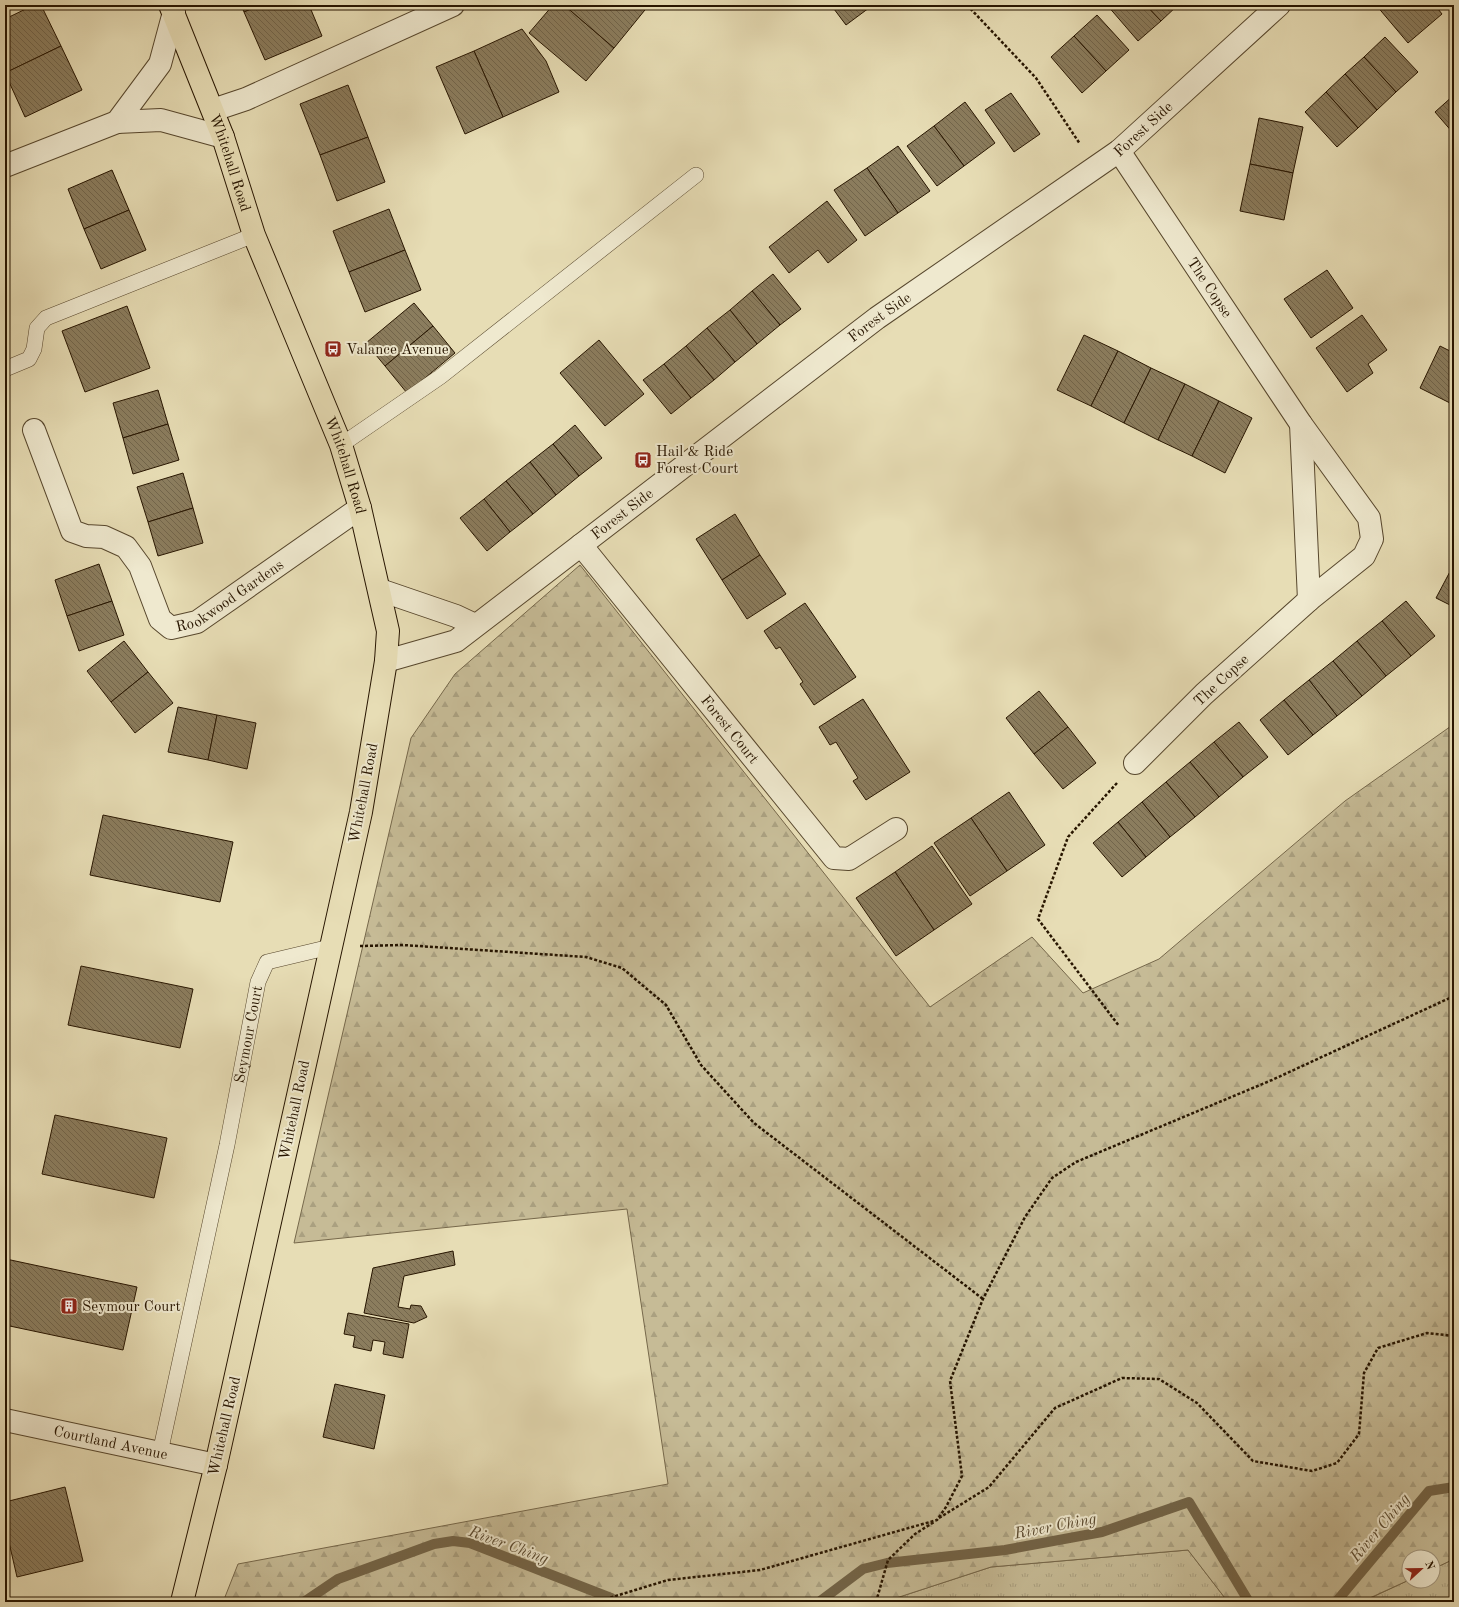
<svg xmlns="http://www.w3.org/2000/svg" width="1459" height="1607" font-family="'Old Standard TT',serif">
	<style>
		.grass { fill: url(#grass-tufts); stroke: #76684b }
		.forest { fill: url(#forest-firs); stroke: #76684b }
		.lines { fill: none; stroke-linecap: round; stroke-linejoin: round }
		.stream { stroke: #736447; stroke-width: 10 }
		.building { fill: url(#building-back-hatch); stroke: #271500 }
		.lane-casing { stroke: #57472d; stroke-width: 16 }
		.street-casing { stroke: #57472d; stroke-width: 24 }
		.primary-casing { stroke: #271500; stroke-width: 24 }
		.path { stroke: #271500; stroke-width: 2.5; stroke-dasharray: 3 2; stroke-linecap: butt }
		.lane { stroke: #efe9cf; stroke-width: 15 }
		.street { stroke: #efe9cf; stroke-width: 22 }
		.primary { stroke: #e7ddb5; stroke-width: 22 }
		.labels { text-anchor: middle; stroke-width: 4; stroke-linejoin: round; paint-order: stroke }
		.street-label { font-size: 15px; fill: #271500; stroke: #efe9cf }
		.poi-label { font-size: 15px; fill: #271500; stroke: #efe9cf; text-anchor: start }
		.water-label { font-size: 16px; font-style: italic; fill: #5a4a30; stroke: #efe9cf }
	</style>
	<defs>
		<pattern id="grass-tufts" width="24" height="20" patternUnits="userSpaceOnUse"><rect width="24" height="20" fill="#c6bb96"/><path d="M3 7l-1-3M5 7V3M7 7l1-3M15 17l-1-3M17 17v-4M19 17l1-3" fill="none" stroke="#aaa080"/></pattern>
		<pattern id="forest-firs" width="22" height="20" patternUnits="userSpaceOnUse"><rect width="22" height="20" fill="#c6bb96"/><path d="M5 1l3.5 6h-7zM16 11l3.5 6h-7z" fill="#aaa080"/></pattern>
		<pattern id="building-back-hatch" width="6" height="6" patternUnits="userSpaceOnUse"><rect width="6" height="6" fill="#8b7d5e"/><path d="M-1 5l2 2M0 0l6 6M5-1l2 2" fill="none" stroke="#72654b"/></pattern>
	</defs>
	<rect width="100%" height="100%" fill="#e7ddb5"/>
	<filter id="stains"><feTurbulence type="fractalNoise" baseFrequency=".005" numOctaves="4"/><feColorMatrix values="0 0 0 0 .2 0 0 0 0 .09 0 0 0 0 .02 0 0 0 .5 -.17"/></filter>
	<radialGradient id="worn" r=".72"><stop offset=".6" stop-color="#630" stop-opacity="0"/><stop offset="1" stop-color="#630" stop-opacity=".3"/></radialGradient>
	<!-- grass -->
	<g class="grass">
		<polygon points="1188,1550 1228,1602 884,1602 991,1567"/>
		<polygon points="1454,1559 1454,1602 1362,1602 1409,1580 1433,1581 1433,1569"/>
	</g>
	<!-- forest -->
	<polygon class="forest" points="580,565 930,1007 1032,937 1083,993 1159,959 1345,801 1454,724 1454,1559 1433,1569 1433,1557 1409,1557 1409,1580 1361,1602 1228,1602 1188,1550 991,1567 884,1602 223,1602 238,1564 668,1484 627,1209 294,1243 411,738 455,674"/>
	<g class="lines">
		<!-- stream -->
		<g class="stream">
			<polyline points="304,1602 338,1579 434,1544 453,1541 470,1543 611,1598 616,1602"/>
			<polyline points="819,1602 863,1569 887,1563 1005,1550 1102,1532 1189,1502 1249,1602"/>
			<polyline points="1336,1602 1429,1491 1454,1487"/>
		</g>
	</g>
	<!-- building -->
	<g class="building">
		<polygon points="34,5 41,5 61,46 5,73 5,19"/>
		<polygon points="241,5 261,5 244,12"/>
		<polygon points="261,5 309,5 322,36 265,60 244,12"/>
		<polygon points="553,5 564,5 614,48 586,81 529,33"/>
		<polygon points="564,5 649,5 614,48"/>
		<polygon points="831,5 873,5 846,25"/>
		<polygon points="1107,5 1146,5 1161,21 1138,41"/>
		<polygon points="1146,5 1178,5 1161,21"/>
		<polygon points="1376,5 1435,5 1442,14 1408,43"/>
		<polygon points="1097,15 1129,50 1106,71 1074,36"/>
		<polygon points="522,29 546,61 559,92 503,117 474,51"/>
		<polygon points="1074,36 1106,71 1082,93 1051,57"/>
		<polygon points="1385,37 1418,72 1396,92 1364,57"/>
		<polygon points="61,46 82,90 25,117 5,73"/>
		<polygon points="474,51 503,117 465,134 436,67"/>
		<polygon points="1364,57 1396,92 1377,110 1345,74"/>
		<polygon points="1345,74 1377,110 1358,128 1326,92"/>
		<polygon points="348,85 368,137 320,155 300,104"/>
		<polygon points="1326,92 1358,128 1337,147 1305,112"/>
		<polygon points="1011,93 1040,134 1014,152 985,110"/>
		<polygon points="1454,95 1454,134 1435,112"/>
		<polygon points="965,102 995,143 964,166 934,126"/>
		<polygon points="1259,118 1303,127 1293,173 1250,164"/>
		<polygon points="934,126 964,166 937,186 907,146"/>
		<polygon points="368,137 385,182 337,201 320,155"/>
		<polygon points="898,146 930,191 898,213 867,168"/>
		<polygon points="1250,164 1293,173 1284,220 1240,211"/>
		<polygon points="867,168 898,213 865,236 834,190"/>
		<polygon points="112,170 129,210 84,229 68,189"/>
		<polygon points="827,201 857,240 828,263 818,250 789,273 769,247"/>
		<polygon points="389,209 405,250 349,272 333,231"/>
		<polygon points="129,210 146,250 101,269 84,229"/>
		<polygon points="405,250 421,290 365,312 349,272"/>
		<polygon points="1327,270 1353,308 1311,338 1284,299"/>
		<polygon points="773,274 801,309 780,325 752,291"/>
		<polygon points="752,291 780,325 757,344 730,310"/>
		<polygon points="414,303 433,326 385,366 366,343"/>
		<polygon points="127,306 150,368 85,392 62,331"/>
		<polygon points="730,310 757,344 735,362 707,328"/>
		<polygon points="1362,315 1387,350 1368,364 1373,373 1347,392 1316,348"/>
		<polygon points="433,326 455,353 407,393 385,366"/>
		<polygon points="707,328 735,362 714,380 686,346"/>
		<polygon points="1084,335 1118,351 1091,406 1057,390"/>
		<polygon points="599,340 644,394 605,426 560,373"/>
		<polygon points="686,346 714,380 691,398 664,364"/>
		<polygon points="1440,346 1454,353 1454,405 1420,388"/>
		<polygon points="1118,351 1151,368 1124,423 1091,406"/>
		<polygon points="664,364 691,398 671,414 643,380"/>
		<polygon points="1151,368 1185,384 1158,440 1124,423"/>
		<polygon points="1185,384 1219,401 1192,456 1158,440"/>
		<polygon points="158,390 168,424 123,438 113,403"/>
		<polygon points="1219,401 1252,418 1225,473 1192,456"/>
		<polygon points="168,424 179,460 133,474 123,438"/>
		<polygon points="575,425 602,458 579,476 553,444"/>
		<polygon points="553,444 579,476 556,495 530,462"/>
		<polygon points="530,462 556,495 533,514 506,481"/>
		<polygon points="183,473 193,508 148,522 137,487"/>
		<polygon points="506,481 533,514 510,532 484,499"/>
		<polygon points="484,499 510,532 487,551 460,518"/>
		<polygon points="193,508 203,543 158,556 148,522"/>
		<polygon points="735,514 760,555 722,580 696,539"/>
		<polygon points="760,555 786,594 747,619 722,580"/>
		<polygon points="99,564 112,601 67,616 55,580"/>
		<polygon points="1454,564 1454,607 1436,598"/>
		<polygon points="112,601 124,635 79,651 67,616"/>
		<polygon points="1406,601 1435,636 1411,656 1382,621"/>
		<polygon points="805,603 856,677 814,705 800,684 803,682 780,647 776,649 764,631"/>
		<polygon points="1382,621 1411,656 1386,676 1357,641"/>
		<polygon points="124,641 148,672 111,702 87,671"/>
		<polygon points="1357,641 1386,676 1362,696 1333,661"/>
		<polygon points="1333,661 1362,696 1337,716 1309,680"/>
		<polygon points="148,672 173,703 135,733 111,702"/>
		<polygon points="1309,680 1337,716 1313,735 1284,700"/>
		<polygon points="1039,691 1068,727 1034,754 1006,718"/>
		<polygon points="863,699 910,772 866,800 853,781 858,778 836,742 830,745 819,727"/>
		<polygon points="1284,700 1313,735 1288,755 1260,720"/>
		<polygon points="178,707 217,715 208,760 168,752"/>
		<polygon points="217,715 256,723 247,769 208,760"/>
		<polygon points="1239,722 1268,757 1243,777 1214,742"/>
		<polygon points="1068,727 1096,763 1063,789 1034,754"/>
		<polygon points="1214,742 1243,777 1219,797 1190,762"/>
		<polygon points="1190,762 1219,797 1195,817 1166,782"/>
		<polygon points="1166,782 1195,817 1170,837 1142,802"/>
		<polygon points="1009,792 1045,845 1007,871 971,818"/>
		<polygon points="1142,802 1170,837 1146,857 1118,822"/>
		<polygon points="103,815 233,842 220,902 90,875"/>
		<polygon points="971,818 1007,871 970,896 934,843"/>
		<polygon points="1118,822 1146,857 1122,877 1093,843"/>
		<polygon points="932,846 972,904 934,930 895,872"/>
		<polygon points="895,872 934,930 896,956 856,898"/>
		<polygon points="81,966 193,989 180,1048 68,1025"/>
		<polygon points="55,1115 167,1138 154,1198 42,1174"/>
		<polygon points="453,1251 455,1265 404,1276 398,1307 410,1309 411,1305 421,1306 427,1317 414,1323 364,1313 373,1268"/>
		<polygon points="6,1259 137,1287 123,1350 5,1325 5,1266"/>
		<polygon points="348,1313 409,1324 403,1358 383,1354 385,1342 373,1340 371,1351 353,1347 355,1336 344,1334"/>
		<polygon points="335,1384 385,1395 374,1449 323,1437"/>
		<polygon points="65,1487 83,1561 17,1577 5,1525 5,1502"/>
	</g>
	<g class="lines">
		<!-- lane casing -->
		<g class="lane-casing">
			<g id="lane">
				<polyline points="5,369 29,359 34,349 37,328 46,318 254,235"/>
				<polyline points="341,445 440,377 696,175"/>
				<path id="s1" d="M160,1453L227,1145L258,982L267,962L330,947"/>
			</g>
		</g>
		<!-- street casing -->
		<g class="street-casing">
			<g id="street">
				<polyline points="213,110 246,99 453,5"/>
				<polyline points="117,122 161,120 223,137"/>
				<path id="s2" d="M1119,151L1301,424L1369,518L1372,539L1364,556L1309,600L1204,694L1135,763"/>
				<polyline points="5,166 117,122 160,64 174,12"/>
				<polyline points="1301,424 1309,600"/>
				<path id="s3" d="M34,430L72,531L86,536L104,537L126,547L140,566L160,619L171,628L197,622L360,508"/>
				<path id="s4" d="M581,545L834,858L849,859L896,829"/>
				<polyline points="380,590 456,616 475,625"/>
				<path id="s5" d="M386,661L456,641L877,318L1119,151L1279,5"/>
				<path id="s6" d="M5,1420L216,1465"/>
			</g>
		</g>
		<!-- primary casing -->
		<g class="primary-casing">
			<g id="primary">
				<path id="s7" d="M170,5L223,137L254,235L341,445L360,508L388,631L386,661L361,812L216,1465L182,1602"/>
			</g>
		</g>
		<!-- path -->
		<g class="path">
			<polyline points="967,5 1036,78 1080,144"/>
			<polyline points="1117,783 1068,837 1038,919 1119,1026"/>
			<polyline points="360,946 403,945 586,957 622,968 666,1005 701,1065 754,1123 983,1299"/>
			<polyline points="939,1518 989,1487 1055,1408 1122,1378 1159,1379 1197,1403 1253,1461 1312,1471 1337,1463 1359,1434 1364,1373 1378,1348 1427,1333 1454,1336"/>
			<polyline points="596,1602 668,1580 760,1570 937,1520 946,1507 962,1476 950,1381 983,1299 1025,1217 1052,1178 1076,1162 1272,1080 1454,996"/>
			<polyline points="876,1602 888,1560 915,1534 934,1522"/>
		</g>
		<!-- lane -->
		<use href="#lane" class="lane"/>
		<!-- street -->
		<use href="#street" class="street"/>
		<!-- primary -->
		<use href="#primary" class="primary"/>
	</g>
	<!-- icons -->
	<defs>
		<g id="bus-square" transform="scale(0.9)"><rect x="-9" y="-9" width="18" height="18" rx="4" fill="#8f2418" stroke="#efe9cf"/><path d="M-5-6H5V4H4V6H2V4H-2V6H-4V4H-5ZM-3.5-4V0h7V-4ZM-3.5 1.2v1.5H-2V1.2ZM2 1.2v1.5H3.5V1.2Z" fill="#fff"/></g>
		<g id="building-square" transform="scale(0.9)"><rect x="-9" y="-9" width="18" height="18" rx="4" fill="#8f2418" stroke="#efe9cf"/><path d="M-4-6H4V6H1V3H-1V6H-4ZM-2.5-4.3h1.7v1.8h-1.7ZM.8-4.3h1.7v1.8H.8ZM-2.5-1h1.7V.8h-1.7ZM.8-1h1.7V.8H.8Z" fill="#fff"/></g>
	</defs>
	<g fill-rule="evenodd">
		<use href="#bus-square" x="333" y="349"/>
		<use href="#bus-square" x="643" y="460"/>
		<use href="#building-square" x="69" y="1306"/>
	</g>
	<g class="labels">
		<!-- street labels -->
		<g class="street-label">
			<text dy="5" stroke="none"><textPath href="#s5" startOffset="930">Forest Side</textPath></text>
			<text dy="5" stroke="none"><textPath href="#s7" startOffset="169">Whitehall Road</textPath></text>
			<text dy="5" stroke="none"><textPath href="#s2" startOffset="164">The Copse</textPath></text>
			<text dy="5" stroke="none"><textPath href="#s5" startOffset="606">Forest Side</textPath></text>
			<text dy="5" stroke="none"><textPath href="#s7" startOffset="493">Whitehall Road</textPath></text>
			<text dy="5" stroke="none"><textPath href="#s5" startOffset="282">Forest Side</textPath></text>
			<text dy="5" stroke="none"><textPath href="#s3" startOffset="327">Rookwood Gardens</textPath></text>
			<text transform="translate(1221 680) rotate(-43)" y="5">The Copse</text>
			<text dy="5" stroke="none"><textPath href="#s4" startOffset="237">Forest Court</textPath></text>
			<text transform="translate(363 793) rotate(-79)" y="5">Whitehall Road</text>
			<text dy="5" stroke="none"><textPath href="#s1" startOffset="428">Seymour Court</textPath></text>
			<text transform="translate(294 1110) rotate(-78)" y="5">Whitehall Road</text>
			<text transform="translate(224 1426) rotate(-77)" y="5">Whitehall Road</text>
			<text dy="5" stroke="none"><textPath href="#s6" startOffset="108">Courtland Avenue</textPath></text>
		</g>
		<!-- poi labels -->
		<g class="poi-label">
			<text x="346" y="354">Valance Avenue</text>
			<text x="656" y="456">Hail &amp; Ride<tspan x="656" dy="17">Forest Court</tspan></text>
			<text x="82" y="1311">Seymour Court</text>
		</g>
		<!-- water labels -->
		<g class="water-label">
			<text transform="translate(1055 1525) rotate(-11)" y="6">River Ching</text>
			<text transform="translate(1379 1527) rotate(-50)" y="6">River Ching</text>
			<text transform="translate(509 1544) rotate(20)" y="6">River Ching</text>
		</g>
	</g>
	<!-- margin -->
	<rect width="1459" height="1607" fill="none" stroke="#e7ddb5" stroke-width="20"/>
	<rect x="6" y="6" width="1447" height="1595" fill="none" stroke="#271500" stroke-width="2"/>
	<rect x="10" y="10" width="1439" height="1587" fill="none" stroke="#271500"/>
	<!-- north arrow -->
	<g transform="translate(1421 1569) rotate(68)"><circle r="19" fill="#efe9cf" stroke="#9f947c"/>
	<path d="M0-3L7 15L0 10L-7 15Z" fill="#8f2418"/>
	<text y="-6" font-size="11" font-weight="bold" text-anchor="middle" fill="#271500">N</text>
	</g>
	<rect width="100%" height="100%" filter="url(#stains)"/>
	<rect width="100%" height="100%" fill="url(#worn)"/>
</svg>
